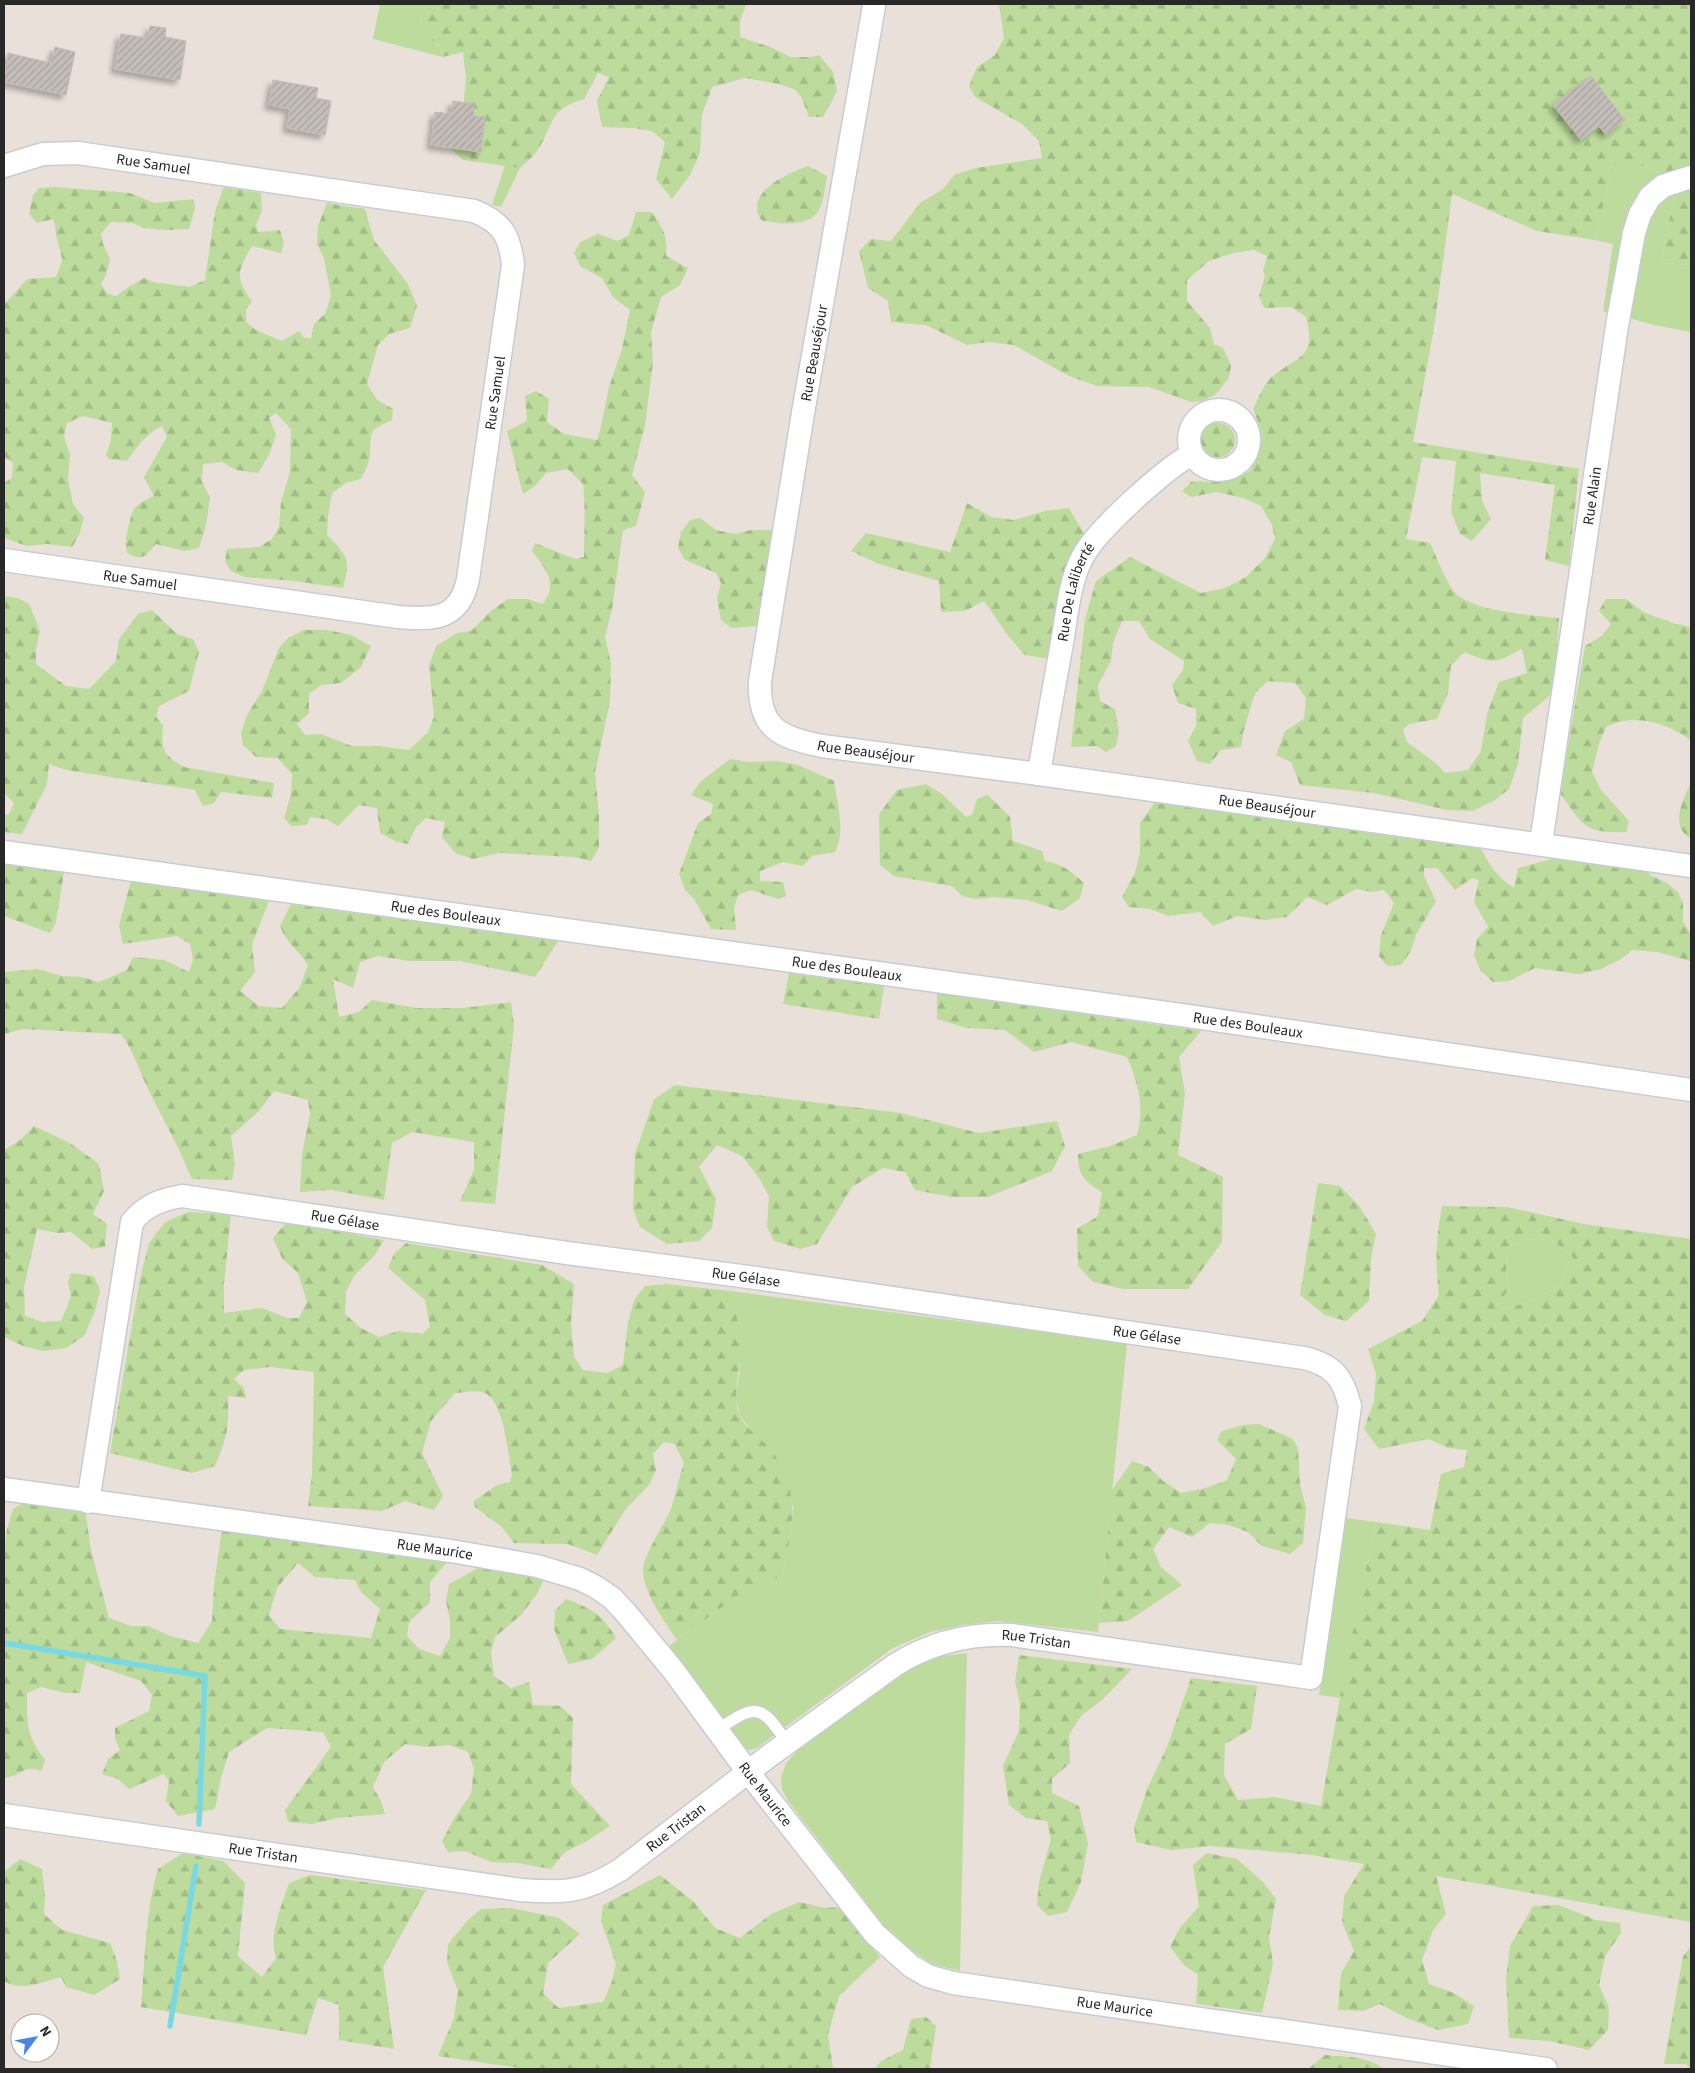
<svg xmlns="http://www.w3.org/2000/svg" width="1695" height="2073" font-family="'Source Sans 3',sans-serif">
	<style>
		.grass { fill: #bddb9c }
		.forest { fill: url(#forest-firs); fill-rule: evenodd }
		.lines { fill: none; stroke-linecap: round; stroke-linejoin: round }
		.stream { stroke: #77dae2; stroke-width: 5.5 }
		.building { fill: url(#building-hatch); stroke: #c4bbb5; filter: url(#shadow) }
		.service-casing { stroke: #c6ccd4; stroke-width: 14 }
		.minor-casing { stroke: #c6ccd4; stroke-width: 25 }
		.service { stroke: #fff; stroke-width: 11 }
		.minor { stroke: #fff; stroke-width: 22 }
		.labels { text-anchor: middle; stroke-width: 4; stroke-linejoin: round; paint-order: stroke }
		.street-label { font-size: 15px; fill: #282828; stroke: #fff }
	</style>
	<defs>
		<pattern id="forest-firs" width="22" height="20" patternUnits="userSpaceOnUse" patternTransform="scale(1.25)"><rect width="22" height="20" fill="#bddb9c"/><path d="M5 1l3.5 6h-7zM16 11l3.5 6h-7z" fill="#a2bc86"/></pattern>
		<pattern id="building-hatch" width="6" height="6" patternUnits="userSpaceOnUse" patternTransform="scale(1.25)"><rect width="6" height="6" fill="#c4bdba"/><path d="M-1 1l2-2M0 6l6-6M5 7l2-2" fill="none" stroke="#a8a2a0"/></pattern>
		<filter id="shadow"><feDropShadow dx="-4.5" dy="4.5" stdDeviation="2.5" flood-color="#0004"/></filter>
	</defs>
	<rect width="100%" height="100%" fill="#e9e0da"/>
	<!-- grass -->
	<g class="grass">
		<polygon points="380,4 428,4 421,12 422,31 439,46 443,57 373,39"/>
		<polygon points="505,165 520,168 501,207 492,205"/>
		<polygon points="1613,165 1640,165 1677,180 1661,263 1691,265 1691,332 1654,325 1603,311 1613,244 1595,240"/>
		<polygon points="1549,1238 1573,1257 1559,1286 1529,1302 1503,1309 1496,1305 1509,1290 1506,1268 1507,1248 1524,1240"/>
		<polygon points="730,1291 1127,1343 1098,1632 998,1621 963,1625 930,1632 893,1648 757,1748 748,1750 741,1743 668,1647 760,1578 782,1578 791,1531 793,1506 753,1433 740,1416 735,1394 739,1377 741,1343"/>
		<polygon points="1345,1518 1376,1522 1340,1698 1319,1695"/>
		<polygon points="967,1653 960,1971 932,1964 902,1944 885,1927 788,1801 782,1789 781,1777 786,1763 802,1746 913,1665 943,1656"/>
	</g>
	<!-- forest -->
	<g class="forest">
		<path d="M428,4H746L740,21V37L773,48L790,57H812L819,55L833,72L837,91L823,117H809L801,96L794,89L779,84L745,78L712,87L702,115L700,153L690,175L672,199L656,179L665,142L652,131L633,128L602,127L597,101L609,77L598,73L584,99C547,110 555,124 537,151C533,157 526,162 520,168L463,160L446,144L463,109L466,78L463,52L443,57L439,46L422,32L421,11Z"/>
		<path d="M999,4H1691V265L1661,263L1677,180L1640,165H1613L1595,240L1537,231L1452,194L1434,328L1413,442L1579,469L1569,566L1545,560L1555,485L1480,473L1482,501L1491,519L1472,541L1460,534L1451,512L1456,461L1422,457L1406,539L1430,543C1437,558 1443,575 1452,589C1467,612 1533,615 1559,618L1554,692L1523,718L1518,764L1509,789L1495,800L1473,811L1447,810L1374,793L1300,785L1291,762L1276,755L1285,731L1304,719L1306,698L1295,683L1268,681L1255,693L1243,733L1241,747L1221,750L1210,764L1197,761L1188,741L1196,726V709L1178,703L1172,685L1183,670L1184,661L1150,639L1139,621H1122L1113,643L1111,661L1098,685L1100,701L1115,709L1119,732L1116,746L1106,752L1097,746L1071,747L1085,619L1096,581L1130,557L1201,593L1225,588L1246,577L1265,558L1275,539L1272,525L1261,506L1243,498L1217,492L1191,497L1182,491L1192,481L1217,482L1250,471C1265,442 1265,439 1253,409C1258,399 1264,383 1273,376C1299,355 1317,358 1306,317L1291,307L1264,308L1259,296L1265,276L1263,270L1267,256L1254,250L1233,253L1209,261L1187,280V301L1210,328L1214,344L1223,348L1231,365L1229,378L1215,395L1202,401L1191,402L1149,387L1097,386L1069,376L1014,345L989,342L967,345L926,325L891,322L888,301L868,288L859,251L871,239L891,241L920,203L943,189L954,175L976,168L1042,158L1039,141L1022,124L975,97L969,86L977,67L995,55L1004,38ZM1522,649L1527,673L1499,682L1487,714L1481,751L1468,770L1445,773L1437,764L1407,742L1403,730L1409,724L1437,719L1448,693L1451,666L1464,652C1494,664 1493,664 1522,649Z"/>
		<path d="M808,166L827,176C825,186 824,202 819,210C809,228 778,224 761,220C760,217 757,213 757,209C755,188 791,172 808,166Z"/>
		<path d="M56,187L130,193L154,203L194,199L195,208L189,229L166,230L144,228L132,223L111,222L101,234L103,244L110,259L106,275L101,284L107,293L116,296L130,286L144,278L153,282L190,287L205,280L215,211L224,187L261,193L262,211L256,225L258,232L280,230L284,243L281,253L252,246C238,270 234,277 252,301L246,310V322L256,330L282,341L299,331L304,338H311L314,324L325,314L331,296L324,258L317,244L318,226L327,203L365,209L374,240L408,284L417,306L410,328L389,334L378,345L367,384L377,400L393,409L392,420C369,431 371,429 370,453C370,462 365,471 361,479L346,483L332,493L328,516L327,535C348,556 351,560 343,588L294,581L244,577L231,571L225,561L227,549L259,547L272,539L279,527L281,502L290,472L291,429L276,413L269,418L276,435L269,455L258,473L236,470L222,462L203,464L202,481L210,498L206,525L199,548L185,551L156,544C145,556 143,562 127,553C125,544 126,538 128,529C133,507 133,506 154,496L144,477L167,437L162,426C146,434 137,446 127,461L109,459L106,455L111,440L112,423L83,416L67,423L64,436L70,455L68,480L73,504L84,518L79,535L72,547L47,544L27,546L4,538V483L12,478L13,463L4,457V305L27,279L56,277C65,255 62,260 57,239C55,232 56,226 53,219L37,223L29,214L33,195L39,188Z"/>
		<path d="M636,212H652C663,229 668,235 666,256L688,268L680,285L661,297L651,332L653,362L645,426L632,475L645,492L636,526L623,530L612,609L605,637L611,663L610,701L595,773L599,815V848L591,861L574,857L499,853L473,859L455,853L442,837L445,822L426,818L416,827L408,844L397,842L380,833L377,808L359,805L338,826L326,819L310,817L307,825L291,826L284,818L291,794L292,774L278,758L256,757L243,745L241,733L247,715L262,691L279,648L288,638L304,630H327L351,635L371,646L361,667L341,683L321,685L309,694V713L297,724L305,735L321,734L352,746H379L409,750L428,732L434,717L429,665L436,646L457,633L471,631L491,611L508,599H528L542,604C560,584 545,569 532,551L535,543L575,559L584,557C584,532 586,509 583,484L568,469L546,473L536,485L523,494L507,431L527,421L525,396L536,391L549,399L547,422L564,434L597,440L600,431L609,387L622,349L630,310L613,297L602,278L580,266L574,253L580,242L598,234L618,241L629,235Z"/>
		<circle cx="1218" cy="440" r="17"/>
		<polygon points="967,503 991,517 1014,520 1045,511 1069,508 1085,535 1050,659 1025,655 1009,637 984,601 965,611 941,612 939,581 879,564 851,551 866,533 950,552"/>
		<polygon points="700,518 716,530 735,534 751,530 775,530 759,626 731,628 721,620 717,598 721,583 716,573 685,560 678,548 681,532 690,520"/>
		<path d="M4,596L18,598L29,604L40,631L36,649V664L66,686L89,689L116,661L119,639L138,614L152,610L177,634L193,639L199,652L189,691L159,706L156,717L163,725C161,749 163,755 184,767L274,783L272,798L221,792L214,803L203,806L195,790L66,770L49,764L47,784L22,834L4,832V815L9,814L14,803L4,793Z"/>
		<path d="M1606,599H1626L1643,612L1676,624L1691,627V740C1666,723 1635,712 1606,727L1599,744L1592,772L1601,790L1629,821L1626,832C1584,834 1582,824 1560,793L1585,646L1603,635L1611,624L1599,611Z"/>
		<path d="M730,759L749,762L777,761L798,765L834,781C837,803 846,832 835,852L812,856L803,866L783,862L760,871V881L783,882L786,896L778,899L751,890L738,895L734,908L736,930L711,929L694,899L685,890L679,874L698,823L711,814L713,804L691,795L701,781Z"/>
		<path d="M1691,782V839C1669,826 1683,800 1691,782Z"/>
		<path d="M926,784L942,794L966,817L972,815L977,799L988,795L1010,817L1013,841L1042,851L1045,861C1062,864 1071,871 1084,883L1080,898L1062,911L1027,900L994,897L975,899L962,896L952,886L894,876L880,865L879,814L897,790Z"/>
		<path d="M1155,802L1480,846C1488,864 1498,878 1514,888L1518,868L1559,857L1644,868L1650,875L1667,883L1678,892L1683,903V922L1691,934V961L1657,952L1632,950L1621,959L1601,969L1579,974L1535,968L1509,981L1493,982L1481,971L1474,955L1477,939L1488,927L1474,902L1479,880L1472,878L1455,890L1437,868H1424V876L1436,901L1416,935L1411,951L1401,965L1387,966L1379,956L1381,935L1394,903L1384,890L1372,892L1356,889L1327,905L1307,897L1287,917L1265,920L1237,916L1213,926L1200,912L1168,916L1150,909L1129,907L1122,897L1135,873L1140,852V823Z"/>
		<polygon points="4,863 64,872 56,922 50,933 4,916"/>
		<path d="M131,881L269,901L252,944L255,972L240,991L259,1006L282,1008L300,987L308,965C299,951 285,941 280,926L291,904L558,941L535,977L460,961H410L378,956L360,962L353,988L333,979L339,1017L359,1012L372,1000L417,1008H463L511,1002L514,1026L495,1204L460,1201L474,1170V1142L412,1132L392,1143L384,1200L332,1190L300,1192L302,1154L310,1114L308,1100L274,1091L259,1111L231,1136L235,1164L232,1180L192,1179C179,1147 163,1119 148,1089C139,1070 133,1050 121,1034L23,1029L4,1034V972L37,969L62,976L82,977L99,982L127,970L133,957L164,960L189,972L193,959L190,944L177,936L123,944L119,925Z"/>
		<polygon points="789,973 884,986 879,1019 783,1004"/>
		<path d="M937,993L1201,1031L1179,1057L1185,1094L1178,1155L1223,1177L1222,1242L1188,1289H1123L1093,1282L1078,1266L1077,1229L1098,1216L1102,1192C1084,1181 1078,1176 1078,1154L1110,1146L1137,1135C1145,1107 1138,1083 1127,1057L1071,1042L1034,1052L1005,1030L967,1028L937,1019Z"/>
		<polygon points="675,1085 900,1113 979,1133 1057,1121 1065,1146 1052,1171 988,1197 952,1197 915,1190 905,1172 883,1168 852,1187 817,1244 801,1249 774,1241 767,1227 769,1196 759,1178 742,1156 717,1145 699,1167 716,1199 712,1228 699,1241 667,1244 640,1227 633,1209 635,1154 654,1099"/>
		<polygon points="34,1126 70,1143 99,1164 104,1191 93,1214 107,1224 105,1247 92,1249 71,1232 58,1233 37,1229 24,1288 25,1316 43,1322 61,1321 71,1297 68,1282 71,1273 94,1276 100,1290 95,1311 84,1336 66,1348 44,1351 23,1346 4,1337 4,1150 19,1141"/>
		<polygon points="1318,1183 1340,1186 1360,1207 1376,1234 1371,1259 1369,1301 1346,1321 1325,1315 1300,1295"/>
		<path d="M1442,1206L1507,1207L1584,1224L1691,1239V1922L1436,1876L1446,1914L1433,1930L1422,1960L1429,1984L1454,1993L1474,2006L1468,2024L1438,2030L1407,2018L1380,2004L1363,2011L1338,2010L1341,1974L1354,1951L1342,1922L1344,1896L1364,1864L1312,1855L1210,1846L1171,1850L1136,1842L1134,1827L1148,1787L1167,1747L1191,1678L1257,1686L1251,1729L1225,1744L1224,1775L1238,1800L1274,1797L1321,1806L1344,1674L1376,1522L1430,1530L1441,1474L1464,1467L1467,1450L1448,1448L1429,1439L1379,1449L1364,1429L1374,1401L1376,1374L1368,1349L1422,1321L1439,1295C1435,1261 1436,1239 1442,1206ZM1549,1238L1573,1257L1559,1286L1529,1302L1503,1309L1496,1305L1509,1290L1506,1268L1507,1248L1524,1240Z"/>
		<path d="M188,1212L231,1214L224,1284V1313L262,1308L287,1318H299L307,1302L298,1273L282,1258L273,1238L287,1222L384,1240L374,1256L354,1276L346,1292L345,1314L361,1328L379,1337L398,1331L423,1334L430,1326L425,1300L388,1268L394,1254L406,1243L542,1265L574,1284L571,1324L574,1357L583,1370L607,1373L623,1365L628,1323L634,1300L645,1286L667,1284L730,1291C734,1308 741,1327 741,1344C742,1367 730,1394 740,1416C747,1431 764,1439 773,1453C803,1495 791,1531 782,1578L760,1579L677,1640C665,1622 644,1594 643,1571C642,1559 662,1527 668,1515C676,1500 677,1480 684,1464L675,1444L664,1442L653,1454L656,1470L649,1485L625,1510L597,1555L568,1544L514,1543L502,1527L475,1507L474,1501L497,1485L510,1482L512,1474C508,1455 504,1397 482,1392C475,1390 463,1393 455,1393L431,1421L422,1453L443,1496L434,1510L405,1501L382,1511L308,1506L312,1474L314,1372L270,1367L244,1370L234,1379L244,1388L246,1398L228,1396C229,1426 227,1439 215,1466L192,1473L110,1453L140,1279L149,1243L165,1222Z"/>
		<polygon points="1259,1424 1293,1439 1298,1448 1300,1484 1306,1508 1303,1543 1290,1554 1262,1546 1248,1532 1229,1525 1210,1523 1192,1537 1169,1527 1153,1549 1161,1567 1182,1585 1128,1621 1099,1623 1112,1490 1132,1461 1149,1467 1162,1480 1181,1493 1206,1488 1227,1480 1236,1459 1217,1440 1222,1431 1243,1425"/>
		<path d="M26,1501L85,1509L91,1550L109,1618L131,1626H148L170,1636L198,1643L212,1621L214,1585L222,1529L448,1561L430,1582V1602L409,1622L407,1636L419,1649L440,1656L450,1638V1620L446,1601L449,1584L482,1566L545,1577L537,1594L521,1615L495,1637L491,1652L494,1676L511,1688L529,1682L533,1705L561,1706L573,1718L571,1784L610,1826L587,1841L565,1852L551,1869L517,1863L491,1862L465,1851L448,1852L442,1841L455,1817L471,1794L474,1769L468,1752L449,1745L428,1747L405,1744L384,1762L373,1787L381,1801L385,1814L337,1818L312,1824L288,1822L285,1810L331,1747L323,1732L267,1728L229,1752L221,1778L215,1809L178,1816L166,1801L169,1781L164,1774L129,1789L118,1779L102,1774L108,1759L120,1750L115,1738V1728L149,1711L152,1695L141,1681L86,1662L80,1693H65L41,1687L27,1693C27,1724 26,1735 45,1760L41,1771C23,1763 19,1779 4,1777V1550L7,1529L13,1509ZM298,1563L315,1577L355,1580L361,1592L380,1609L371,1638L280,1629L269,1615L277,1588Z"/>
		<path d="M566,1599C591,1608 603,1615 616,1638L592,1659L568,1664L554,1629L555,1611Z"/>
		<polygon points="1019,1655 1132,1669 1102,1700 1081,1716 1069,1735 1070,1763 1052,1779 1052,1793 1079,1806 1088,1843 1081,1882 1067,1912 1048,1916 1037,1905 1039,1882 1051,1839 1047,1821 1026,1818 1009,1805 1003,1766 1019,1731 1020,1704 1015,1682"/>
		<path d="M183,1853L223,1861L245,1883L238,1956L262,1977L276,1958C268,1935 282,1905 289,1883L310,1875L426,1890L383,1967L394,2049L339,2040V2005L318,1998L306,2035L141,2007C145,1961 145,1913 158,1869Z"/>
		<polygon points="1207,1853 1237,1859 1263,1882 1276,1899 1269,1937 1273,1964 1262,2013 1196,2004 1198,1975 1184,1965 1170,1947 1179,1929 1199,1906 1193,1865"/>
		<path d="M20,1859L42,1869L45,1897L44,1914L62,1930L110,1943L117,1961L120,1979L94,1995L66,1987L61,1977C44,1982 20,1992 4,1981V1872Z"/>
		<polygon points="660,1875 694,1902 715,1928 740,1938 771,1914 799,1902 825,1908 839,1907 880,1957 839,1996 828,2035 833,2069 526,2069 438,2056 454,2018 458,1991 447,1962 448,1944 468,1920 481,1909 511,1908 559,1918 580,1934 548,1963 543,1994 559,2008 603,2002 612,1981 616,1964 601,1921 603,1905"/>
		<polygon points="1559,1905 1596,1920 1620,1923 1621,1933 1605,1956 1599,1985 1609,2008 1608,2030 1589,2050 1549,2041 1509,2038 1506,1977 1510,1946 1533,1906"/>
		<polygon points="1691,1947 1691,2069 1686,2064 1664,2064 1683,1956"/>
		<polygon points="926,2017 936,2026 930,2069 875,2069 881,2061 903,2050 911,2019"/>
		<path d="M1325,2055C1346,2057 1367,2056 1384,2069H1308Z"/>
	</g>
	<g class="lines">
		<!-- stream -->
		<g class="stream">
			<polyline points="4,1643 205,1676 199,1824"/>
			<polyline points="170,2026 196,1866"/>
		</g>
	</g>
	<!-- building -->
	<g class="building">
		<polygon points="150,26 166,28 165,37 186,41 180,80 115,69 121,34 148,38"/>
		<polygon points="55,47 75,52 66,95 4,82 8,53 51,63"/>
		<polygon points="1591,76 1625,120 1606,135 1599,126 1581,140 1553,105"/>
		<polygon points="273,80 318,88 316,98 331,101 325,135 287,128 290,109 269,105"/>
		<polygon points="453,101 474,104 473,116 485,117 481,152 431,145 435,112 451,114"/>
	</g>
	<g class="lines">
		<!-- service casing -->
		<g class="service-casing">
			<path id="service" d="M717,1730C756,1704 761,1703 787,1743"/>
		</g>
		<!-- minor casing -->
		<g class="minor-casing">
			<g id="minor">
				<path id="s1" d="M874,6L803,413L760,681C758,729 780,737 822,746L1039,774L1691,866"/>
				<path id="s2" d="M4,166L43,154L78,153L474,211C502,222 510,236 513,265L468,579C460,620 433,620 398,617L4,560"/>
				<circle cx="1219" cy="440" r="30"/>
				<path id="s3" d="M1039,774C1046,730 1054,687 1062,643C1067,615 1069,583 1082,558C1096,530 1165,469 1192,454"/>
				<path id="s4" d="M1541,843L1617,326L1634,233L1640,214L1650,197L1663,186L1691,177"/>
				<path id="s5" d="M4,852L1181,1015L1691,1090"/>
				<path id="s6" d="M4,1489L451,1551L537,1566L580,1579L596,1587L612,1598L626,1613L673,1670L748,1772L875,1934L911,1966L928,1976L953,1983L1546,2069"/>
				<path id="s7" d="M4,1815L521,1890C563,1893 583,1893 620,1870L769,1756L895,1665C930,1643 971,1633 1012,1635L1311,1678L1350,1406C1343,1377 1333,1365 1304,1358L756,1278L567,1253L182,1196C160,1200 146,1205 132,1222L88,1502"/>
			</g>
		</g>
		<!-- service -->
		<use href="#service" class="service"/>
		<!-- minor -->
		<use href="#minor" class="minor"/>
	</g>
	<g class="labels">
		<!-- street labels -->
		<g class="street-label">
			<text dy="5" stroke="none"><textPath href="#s2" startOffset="152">Rue Samuel</textPath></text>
			<text transform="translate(814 353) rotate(-80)" y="5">Rue Beauséjour</text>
			<text transform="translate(495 393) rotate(-82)" y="5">Rue Samuel</text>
			<text dy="5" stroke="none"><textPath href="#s4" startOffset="351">Rue Alain</textPath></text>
			<text transform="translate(140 580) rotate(8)" y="5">Rue Samuel</text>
			<text dy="5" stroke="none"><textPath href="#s3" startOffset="186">Rue De Laliberté</textPath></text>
			<text dy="5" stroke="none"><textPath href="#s1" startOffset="831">Rue Beauséjour</textPath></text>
			<text dy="5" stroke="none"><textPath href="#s1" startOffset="1236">Rue Beauséjour</textPath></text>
			<text dy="5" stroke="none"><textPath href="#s5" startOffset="446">Rue des Bouleaux</textPath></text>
			<text dy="5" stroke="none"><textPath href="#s5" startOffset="851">Rue des Bouleaux</textPath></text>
			<text dy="5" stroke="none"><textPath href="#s5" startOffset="1256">Rue des Bouleaux</textPath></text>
			<text transform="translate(345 1220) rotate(9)" y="5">Rue Gélase</text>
			<text transform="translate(746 1277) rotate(8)" y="5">Rue Gélase</text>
			<text transform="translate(1147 1335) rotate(8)" y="5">Rue Gélase</text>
			<text dy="5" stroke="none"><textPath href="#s6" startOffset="435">Rue Maurice</textPath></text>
			<text dy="5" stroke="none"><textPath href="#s7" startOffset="1116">Rue Tristan</textPath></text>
			<text dy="5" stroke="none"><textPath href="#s6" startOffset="870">Rue Maurice</textPath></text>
			<text dy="5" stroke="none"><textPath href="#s7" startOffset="696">Rue Tristan</textPath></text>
			<text dy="5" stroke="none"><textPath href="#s7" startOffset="262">Rue Tristan</textPath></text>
			<text dy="5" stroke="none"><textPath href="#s6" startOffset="1305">Rue Maurice</textPath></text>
		</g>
	</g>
	<!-- border -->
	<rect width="1695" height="2073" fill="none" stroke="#282828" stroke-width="10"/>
	<!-- north arrow -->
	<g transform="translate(35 2038) rotate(58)"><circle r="24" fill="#ffffff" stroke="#a9a9a9"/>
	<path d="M0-4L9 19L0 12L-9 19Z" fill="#4985e7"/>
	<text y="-8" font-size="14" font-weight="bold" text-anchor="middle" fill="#282828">N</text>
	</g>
</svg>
